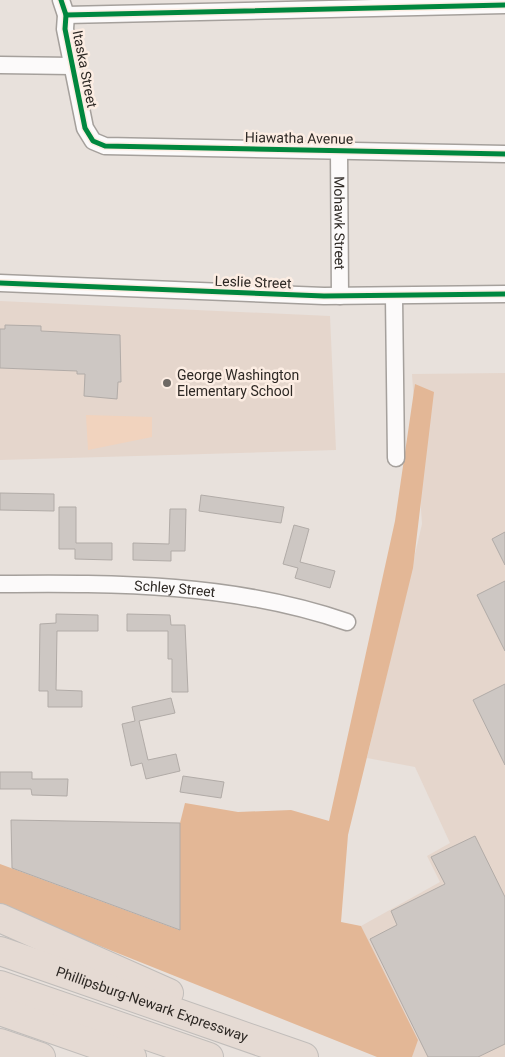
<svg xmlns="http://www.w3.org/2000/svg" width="505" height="1057" font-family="Roboto,sans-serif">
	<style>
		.built { fill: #e5d6cc }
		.green { fill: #f1d3be }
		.forest { fill: #e3b796 }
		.building { fill: #cdc7c3; stroke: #b1aba7 }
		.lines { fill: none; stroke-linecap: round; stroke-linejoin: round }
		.minor-casing { stroke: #a5a09c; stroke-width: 19 }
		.motorway-casing { stroke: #c1bdba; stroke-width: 30 }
		.minor { stroke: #fcfafa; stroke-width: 16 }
		.motorway { stroke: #e5dad3; stroke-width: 28 }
		.cycleway-casing { stroke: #fcede3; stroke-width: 8 }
		.cycleway { stroke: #00873e; stroke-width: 5 }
		.poi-dot { fill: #6e6964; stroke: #fcede3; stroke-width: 2 }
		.labels { text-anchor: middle; stroke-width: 5; stroke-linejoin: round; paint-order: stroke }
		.street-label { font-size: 14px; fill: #2d2824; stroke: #fcede3 }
		.poi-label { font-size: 14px; fill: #2d2824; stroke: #fcede3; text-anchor: start }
	</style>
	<rect width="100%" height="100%" fill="#e8e1dc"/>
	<!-- built -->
	<g class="built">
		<polygon points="0,301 330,316 336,450 0,460"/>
		<polygon points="505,373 505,1057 412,1057 417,1040 361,926 440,882 427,856 450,843 415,767 367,758 422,524 412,374"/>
	</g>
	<!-- green -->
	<polygon class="green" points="86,415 152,417 152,437 88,450"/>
	<!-- forest -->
	<polygon class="forest" points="415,384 434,392 413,568 348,835 341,922 361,926 418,1040 412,1057 377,1057 0,906 0,864 179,930 180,823 185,803 238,812 291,810 329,821 395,521"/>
	<!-- building -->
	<g class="building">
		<polygon points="5,325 41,326 41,331 120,335 121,382 118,382 117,399 84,396 85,374 77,374 77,371 0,368 0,329 5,329"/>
		<polygon points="0,493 54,494 54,511 0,510"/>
		<polygon points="201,495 284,507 281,523 199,511"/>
		<polygon points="59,507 76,507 76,543 112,543 112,560 75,559 75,549 59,549"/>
		<polygon points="170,509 186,509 185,551 171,551 171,561 133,560 133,543 169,544"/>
		<polygon points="294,525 309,529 300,562 335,571 330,588 295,578 298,568 283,564"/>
		<polygon points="505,532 505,565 492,539"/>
		<polygon points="505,581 505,651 477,595"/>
		<polygon points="56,614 98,615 98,631 57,631 56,690 82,691 82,707 48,707 48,691 39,691 40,624 56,623"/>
		<polygon points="127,614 170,615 171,625 185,625 188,692 172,692 172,659 168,659 168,631 127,631"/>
		<polygon points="505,684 505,765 473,700"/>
		<polygon points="171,698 175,713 139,721 148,760 176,754 180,771 146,779 142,763 131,766 122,724 135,721 132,707"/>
		<polygon points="0,772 32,772 32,779 68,779 67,796 32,795 31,789 0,789"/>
		<polygon points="183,776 224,782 221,798 180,792"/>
		<polygon points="11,820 180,823 180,930 12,868"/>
		<polygon points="475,836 505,897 505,1044 478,1057 428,1057 370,939 397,925 391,911 445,884 431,857"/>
	</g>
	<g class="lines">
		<!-- minor casing -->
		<g class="minor-casing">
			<g id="minor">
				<polyline points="61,0 66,15 65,29 85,128 93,141 105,146 505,154"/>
				<polyline points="66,15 505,5"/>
				<polyline points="0,65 72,66"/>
				<path id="s1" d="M339,151L340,296"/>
				<polyline points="0,283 324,296 505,294"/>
				<polyline points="394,297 396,458"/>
				<path id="s2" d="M0,584C117,583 234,583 347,622"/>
			</g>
		</g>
		<!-- motorway casing -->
		<g class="motorway-casing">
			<g id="motorway">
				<polyline points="0,918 169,993"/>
				<path id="s3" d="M0,951L304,1057"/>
				<polyline points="0,985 209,1057"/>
				<polyline points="0,1011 132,1057"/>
				<polyline points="0,1043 41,1057"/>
			</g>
		</g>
		<!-- minor -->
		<use href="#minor" class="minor"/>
		<!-- motorway -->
		<use href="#motorway" class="motorway"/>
		<!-- cycleway casing -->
		<g class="cycleway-casing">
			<g id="cycleway">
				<polyline points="61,0 66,15 65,29 85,128 93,141 105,146 505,154"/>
				<polyline points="66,15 505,5"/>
				<polyline points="0,283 324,296 505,294"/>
			</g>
		</g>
		<!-- cycleway -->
		<use href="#cycleway" class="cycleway"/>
	</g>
	<!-- markers -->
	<circle class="poi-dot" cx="167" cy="383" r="5"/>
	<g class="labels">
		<!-- street labels -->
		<g class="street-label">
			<text transform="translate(85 69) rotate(79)" y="5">Itaska Street</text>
			<text transform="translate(299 138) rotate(1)" y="5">Hiawatha Avenue</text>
			<text dy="5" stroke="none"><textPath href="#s1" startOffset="72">Mohawk Street</textPath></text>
			<text transform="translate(253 282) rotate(2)" y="5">Leslie Street</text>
			<text dy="5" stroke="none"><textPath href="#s2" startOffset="175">Schley Street</textPath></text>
			<text dy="5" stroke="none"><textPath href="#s3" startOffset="161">Phillipsburg-Newark Expressway</textPath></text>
		</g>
		<!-- poi labels -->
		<g class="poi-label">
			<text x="177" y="380">George Washington<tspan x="177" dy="16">Elementary School</tspan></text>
		</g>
	</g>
</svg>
